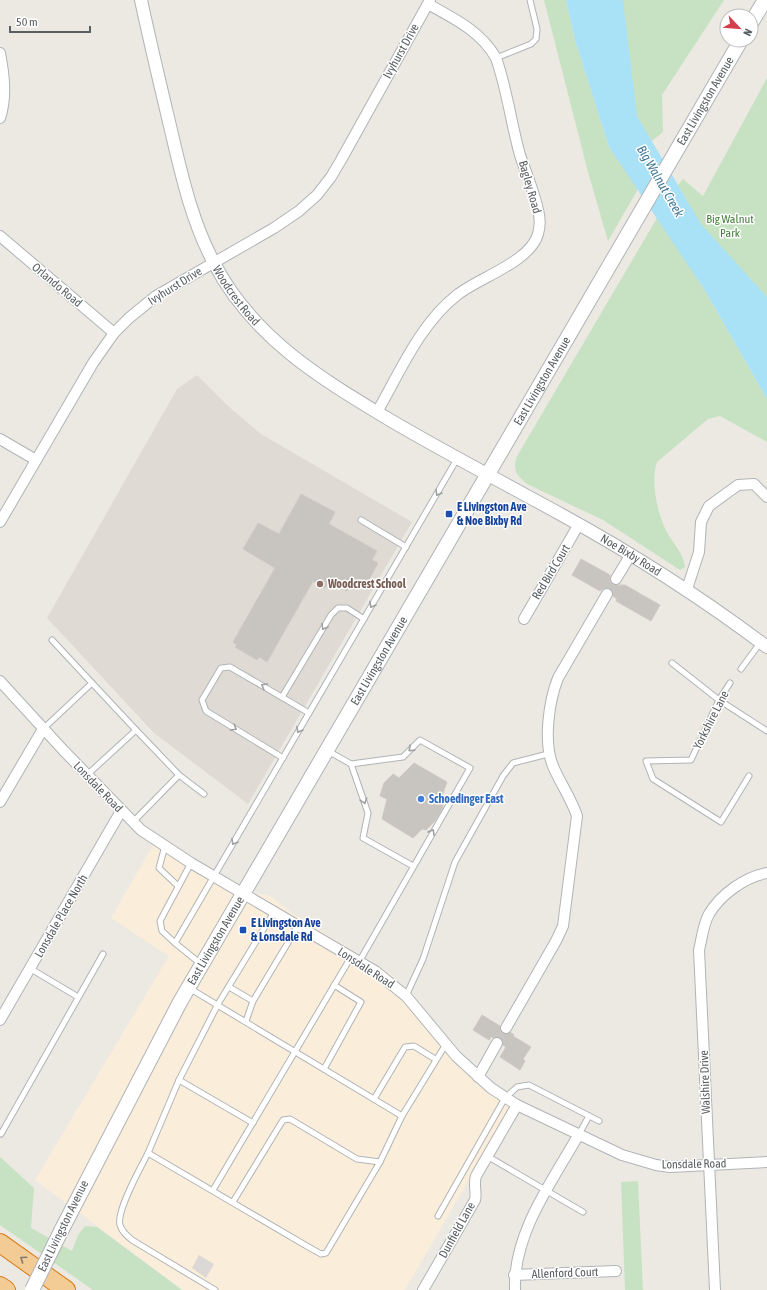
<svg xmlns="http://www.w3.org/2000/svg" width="767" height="1290" font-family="'Asap Condensed',sans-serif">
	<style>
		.commercial { fill: #faeeda }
		.industrial { fill: #dbd8d5 }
		.education { fill: #dfdad4 }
		.green { fill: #c7e2c2 }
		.water { fill: #a9e1f6 }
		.building { fill: #c8c4c0; stroke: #d0cac2 }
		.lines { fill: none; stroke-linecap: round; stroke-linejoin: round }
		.minor-tunnel { stroke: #c8c6c3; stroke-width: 10; stroke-dasharray: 10 5; stroke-linecap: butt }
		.service-casing { stroke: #b0b4b7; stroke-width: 7 }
		.minor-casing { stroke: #b0b4b7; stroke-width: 12 }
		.tertiary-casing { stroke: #b0b4b7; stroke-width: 14 }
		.secondary-casing { stroke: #b0b3b7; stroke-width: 16 }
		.motorway-casing { stroke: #d97d17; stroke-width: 20 }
		.service { stroke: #fff; stroke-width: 5 }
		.minor { stroke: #fff; stroke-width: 10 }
		.tertiary { stroke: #fff; stroke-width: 12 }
		.secondary { stroke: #fff; stroke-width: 14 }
		.motorway { stroke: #f2cb95; stroke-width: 18 }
		.secondary-bridge-casing { stroke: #b0b3b7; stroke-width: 16; stroke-linecap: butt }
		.secondary-bridge { stroke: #fff; stroke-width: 14 }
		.oneway { stroke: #9d9fa1 }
		.oneway2 { stroke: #817a6f }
		.transit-dot { fill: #1a4fb4; stroke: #fff; stroke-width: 1.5 }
		.education-dot { fill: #8d6e63; stroke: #fff; stroke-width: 1.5 }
		.shop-dot { fill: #3f7fe0; stroke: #fff; stroke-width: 1.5 }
		.labels { text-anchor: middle; stroke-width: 3; stroke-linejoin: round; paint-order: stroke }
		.street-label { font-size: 12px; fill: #5b5f62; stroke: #fff }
		.park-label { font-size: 12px; fill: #457f3d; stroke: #fff }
		.transit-label { font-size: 12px; font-weight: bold; fill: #164399; stroke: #fff; text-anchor: start }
		.education-label { font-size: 12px; font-weight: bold; fill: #785e54; stroke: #fff; text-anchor: start }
		.shop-label { font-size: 12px; font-weight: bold; fill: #366cbe; stroke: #fff; text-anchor: start }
		.water-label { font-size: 13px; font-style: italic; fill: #437895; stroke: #fff }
	</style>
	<rect width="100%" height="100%" fill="#ece9e3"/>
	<!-- commercial -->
	<polygon class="commercial" points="155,842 241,893 269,895 292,913 394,976 391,984 486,1084 513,1103 405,1290 183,1290 35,1180 169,956 111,918"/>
	<!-- industrial -->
	<polygon class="industrial" points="199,1255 214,1264 206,1278 192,1268"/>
	<!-- education -->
	<polygon class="education" points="197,375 228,406 261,434 412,522 248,804 154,733 47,618 177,389"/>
	<!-- green -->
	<g class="green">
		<polygon points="544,0 566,0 575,40 609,147 638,189 608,241 588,172"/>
		<polygon points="597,0 724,0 662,95 663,132 652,141 642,125 635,136"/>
		<polygon points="767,78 767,342 678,185 683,179 703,196"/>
		<path d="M657,218L704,289L767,399V442L720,416L708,419L657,462C650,482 658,517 668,534C674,545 684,554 685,567L680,570L603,520L527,484C517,476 513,471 516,458Z"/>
		<polygon points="0,1157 34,1188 31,1228 72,1251 78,1235 85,1226 97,1227 182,1290 93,1290 0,1225"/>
		<polygon points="638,1181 643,1290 625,1290 621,1182"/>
	</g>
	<!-- water -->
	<polygon class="water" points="566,0 623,0 637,116 701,224 767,297 767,399 704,289 609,147 575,40"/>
	<!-- building -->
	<g class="building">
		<polygon points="301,494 335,512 329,524 377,551 372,560 378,563 364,589 352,582 347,591 329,583 325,588 313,581 267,662 259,657 257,660 235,647 237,645 233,642 275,568 243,549 258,523 279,534"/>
		<polygon points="581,559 610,575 610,582 613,585 625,585 660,605 651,621 616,601 617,599 613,596 613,591 610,588 604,588 600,591 572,575"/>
		<polygon points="414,763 447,782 442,796 445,798 442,809 435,821 426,830 422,829 413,838 382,819 387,799 380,796 384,783 393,774 399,778"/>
		<polygon points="482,1015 500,1026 502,1033 506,1034 510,1032 514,1035 513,1036 531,1047 523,1059 525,1061 520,1070 500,1057 506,1047 503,1045 500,1038 491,1037 489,1040 473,1030"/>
	</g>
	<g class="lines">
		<!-- minor-tunnel -->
		<g class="minor-tunnel">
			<polyline points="607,594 616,579"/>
			<polyline points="497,1043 506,1028"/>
		</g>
		<!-- service casing -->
		<g class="service-casing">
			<g id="service">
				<polyline points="496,58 531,44 536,39 537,29 530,0"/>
				<polyline points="361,520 406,547"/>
				<polyline points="52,640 92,683"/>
				<polyline points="672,663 719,700 767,731"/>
				<polyline points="741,669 760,643"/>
				<polyline points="730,683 719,700 691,760 646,761 653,779 721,822 749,776"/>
				<polyline points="282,697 331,615 338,608 347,608 364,619"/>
				<polyline points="43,729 92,683 136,730"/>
				<polyline points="328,751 351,764 403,757 420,740 470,768 359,962"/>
				<polyline points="283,758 206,711 202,700 221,668 230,667 309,713"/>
				<polyline points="351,764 368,813 363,838 413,866"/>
				<polyline points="87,775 136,730 179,775 204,794"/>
				<polyline points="133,822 179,775"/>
				<polyline points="165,846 159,868 178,886"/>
				<polyline points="175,943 162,931 160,921 191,863"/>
				<polyline points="201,964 175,943 457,459"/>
				<polyline points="31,969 78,997"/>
				<polyline points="229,987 253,1001"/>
				<polyline points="189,988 402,1116"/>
				<polyline points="406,996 423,959 455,862 503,776 513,763 548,754"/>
				<polyline points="246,1021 253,1001 298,926"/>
				<polyline points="324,1069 361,1002 334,985"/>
				<polyline points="179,1080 253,1123"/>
				<polyline points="374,1099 405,1047 414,1046 435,1059"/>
				<polyline points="1,1134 103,954"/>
				<polyline points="579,1134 589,1116"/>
				<polyline points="148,1153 179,1080 218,1004 274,912"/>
				<polyline points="487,1156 583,1212"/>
				<polyline points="213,1190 351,957"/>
				<polyline points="233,1202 283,1120 290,1119 357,1159 380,1162"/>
				<polyline points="438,1216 505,1098 517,1087 529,1085 599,1121"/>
				<path d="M215,1290L132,1240C127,1236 122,1232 120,1225C116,1211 141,1167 148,1153L305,1245L321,1254L326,1253L380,1162L402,1116L446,1044"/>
			</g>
		</g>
		<!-- minor casing -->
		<g class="minor-casing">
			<g id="minor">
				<path d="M0,53C4,74 7,97 0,118"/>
				<polyline points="0,236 114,333"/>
				<path d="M377,412C400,372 420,324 457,295C480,277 530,262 538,234C540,227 540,217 538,210C534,191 526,173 520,155C511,123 507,89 496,58C481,31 453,18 428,4"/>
				<polyline points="0,439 36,460"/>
				<polyline points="0,522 93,363 114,333 129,318 156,296 274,228 299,211 317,195 331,177 341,160 430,0"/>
				<polyline points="616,579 631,554"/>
				<polyline points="687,589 699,552 701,522 709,506 738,485 754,484 767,497"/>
				<polyline points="524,619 579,524"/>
				<polyline points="0,681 64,751 141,830 191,863 375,971 406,996 456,1056 491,1088 517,1105 622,1155 656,1165 670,1167 767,1162"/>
				<polyline points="0,802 43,729"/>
				<polyline points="0,1020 121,811"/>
				<path d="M506,1028L556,941L563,926L577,816C571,798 560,783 553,766C543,742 549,701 558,678L607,594"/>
				<polyline points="478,1077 497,1043"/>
				<polyline points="514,1275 616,1271"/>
				<path d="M423,1290L475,1200C477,1192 473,1184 476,1176L517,1105"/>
				<path d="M515,1290C513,1233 552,1182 579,1134"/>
				<path d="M715,1290L699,950C702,938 703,925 709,914C721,894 745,877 767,873"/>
			</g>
		</g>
		<!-- tertiary casing -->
		<g class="tertiary-casing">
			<g id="tertiary">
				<path id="s1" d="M141,0C150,42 160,84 170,126C181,172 191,220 214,263C253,338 320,378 390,420C446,453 504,483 562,515C633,554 702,598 767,647"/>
			</g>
		</g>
		<!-- secondary casing -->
		<g class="secondary-casing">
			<g id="secondary">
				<polyline points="751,23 765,0"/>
				<path id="s2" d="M61,1231L180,1002L741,40"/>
			</g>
		</g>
		<!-- motorway casing -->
		<g class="motorway-casing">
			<g id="motorway">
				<polyline points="0,1243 66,1290"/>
				<polyline points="0,1286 6,1290"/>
			</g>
		</g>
		<!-- service -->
		<use href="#service" class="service"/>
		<!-- minor -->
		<use href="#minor" class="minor"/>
		<!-- tertiary -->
		<use href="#tertiary" class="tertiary"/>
		<!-- secondary -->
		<use href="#secondary" class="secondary"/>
		<!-- motorway -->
		<use href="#motorway" class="motorway"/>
		<!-- secondary-bridge casing -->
		<g class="secondary-bridge-casing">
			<polyline id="secondary-bridge" points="32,1290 61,1231"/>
		</g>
		<!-- secondary-bridge -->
		<use href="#secondary-bridge" class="secondary-bridge"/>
	</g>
	<!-- one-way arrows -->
	<defs><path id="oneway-chevron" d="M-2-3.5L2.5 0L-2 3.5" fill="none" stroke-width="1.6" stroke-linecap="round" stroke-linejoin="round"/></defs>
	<g class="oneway">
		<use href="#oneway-chevron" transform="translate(438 493) rotate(120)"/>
		<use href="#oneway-chevron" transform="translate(372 605) rotate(120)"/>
		<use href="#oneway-chevron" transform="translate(324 627) rotate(121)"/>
		<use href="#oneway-chevron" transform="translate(264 686) rotate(-150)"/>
		<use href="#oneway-chevron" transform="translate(234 728) rotate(31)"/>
		<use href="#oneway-chevron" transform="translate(299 730) rotate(120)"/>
		<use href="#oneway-chevron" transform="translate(411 749) rotate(136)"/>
		<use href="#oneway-chevron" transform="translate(364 801) rotate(72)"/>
		<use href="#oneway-chevron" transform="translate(432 832) rotate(-60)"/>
		<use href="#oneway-chevron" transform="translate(234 842) rotate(120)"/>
	</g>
	<use class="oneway2" href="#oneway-chevron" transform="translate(23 1259) rotate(-145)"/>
	<!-- markers -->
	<g class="transit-dot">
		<rect x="445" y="510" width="8" height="8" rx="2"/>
		<rect x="239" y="926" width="8" height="8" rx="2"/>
	</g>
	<circle class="education-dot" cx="320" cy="584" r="4"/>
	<circle class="shop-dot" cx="421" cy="799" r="4"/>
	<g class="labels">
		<!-- street labels -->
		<g class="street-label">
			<text transform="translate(401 51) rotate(-61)" y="4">Ivyhurst Drive</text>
			<text dy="4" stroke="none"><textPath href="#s2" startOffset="1301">East Livingston Avenue</textPath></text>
			<text transform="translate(530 187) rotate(74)" y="4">Bagley Road</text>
			<text transform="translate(57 285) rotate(40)" y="4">Orlando Road</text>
			<text transform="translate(175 286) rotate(-32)" y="4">Ivyhurst Drive</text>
			<text dy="4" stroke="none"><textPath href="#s1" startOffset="313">Woodcrest Road</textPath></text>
			<text dy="4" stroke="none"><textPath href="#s2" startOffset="977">East Livingston Avenue</textPath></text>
			<text dy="4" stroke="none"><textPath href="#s1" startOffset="789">Noe Bixby Road</textPath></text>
			<text transform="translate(551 572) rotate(-59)" y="4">Red Bird Court</text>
			<text dy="4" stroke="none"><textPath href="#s2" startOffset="653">East Livingston Avenue</textPath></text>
			<text transform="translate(711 720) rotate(-63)" y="4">Yorkshire Lane</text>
			<text transform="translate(98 787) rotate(46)" y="4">Lonsdale Road</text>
			<text transform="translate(61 916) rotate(-60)" y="4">Lonsdale Place North</text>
			<text dy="4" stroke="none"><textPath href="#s2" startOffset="329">East Livingston Avenue</textPath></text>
			<text transform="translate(366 968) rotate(33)" y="4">Lonsdale Road</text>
			<text transform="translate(705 1082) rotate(-92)" y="4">Walshire Drive</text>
			<text transform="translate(694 1164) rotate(-1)" y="4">Lonsdale Road</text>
			<text transform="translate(63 1226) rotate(-64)" y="4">East Livingston Avenue</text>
			<text transform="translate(457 1230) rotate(-61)" y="4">Dunfield Lane</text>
			<text transform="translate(565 1273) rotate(-2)" y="4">Allenford Court</text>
		</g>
		<!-- park labels -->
		<g class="park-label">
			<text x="730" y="223">Big Walnut<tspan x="730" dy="14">Park</tspan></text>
		</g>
		<!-- transit labels -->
		<g class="transit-label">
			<text x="457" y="511">E Livingston Ave<tspan x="457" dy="14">&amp; Noe Bixby Rd</tspan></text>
			<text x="251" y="927">E Livingston Ave<tspan x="251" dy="14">&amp; Lonsdale Rd</tspan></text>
		</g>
		<!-- education labels -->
		<g class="education-label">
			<text x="328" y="588">Woodcrest School</text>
		</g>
		<!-- shop labels -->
		<g class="shop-label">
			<text x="429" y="803">Schoedinger East</text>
		</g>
		<!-- water labels -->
		<g class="water-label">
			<text transform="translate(661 181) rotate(60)" y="5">Big Walnut Creek</text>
		</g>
	</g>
	<!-- north arrow -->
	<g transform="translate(739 28) rotate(116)"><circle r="19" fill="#ffffff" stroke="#bdbfc0"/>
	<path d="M0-3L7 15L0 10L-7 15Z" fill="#d73e4b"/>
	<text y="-6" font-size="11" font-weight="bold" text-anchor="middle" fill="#5b5f62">N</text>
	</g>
	<!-- scale -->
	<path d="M10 26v6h80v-6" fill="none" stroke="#5b5f62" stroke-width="2"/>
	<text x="16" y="26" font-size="12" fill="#5b5f62" stroke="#ffffff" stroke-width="3" paint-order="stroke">50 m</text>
</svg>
